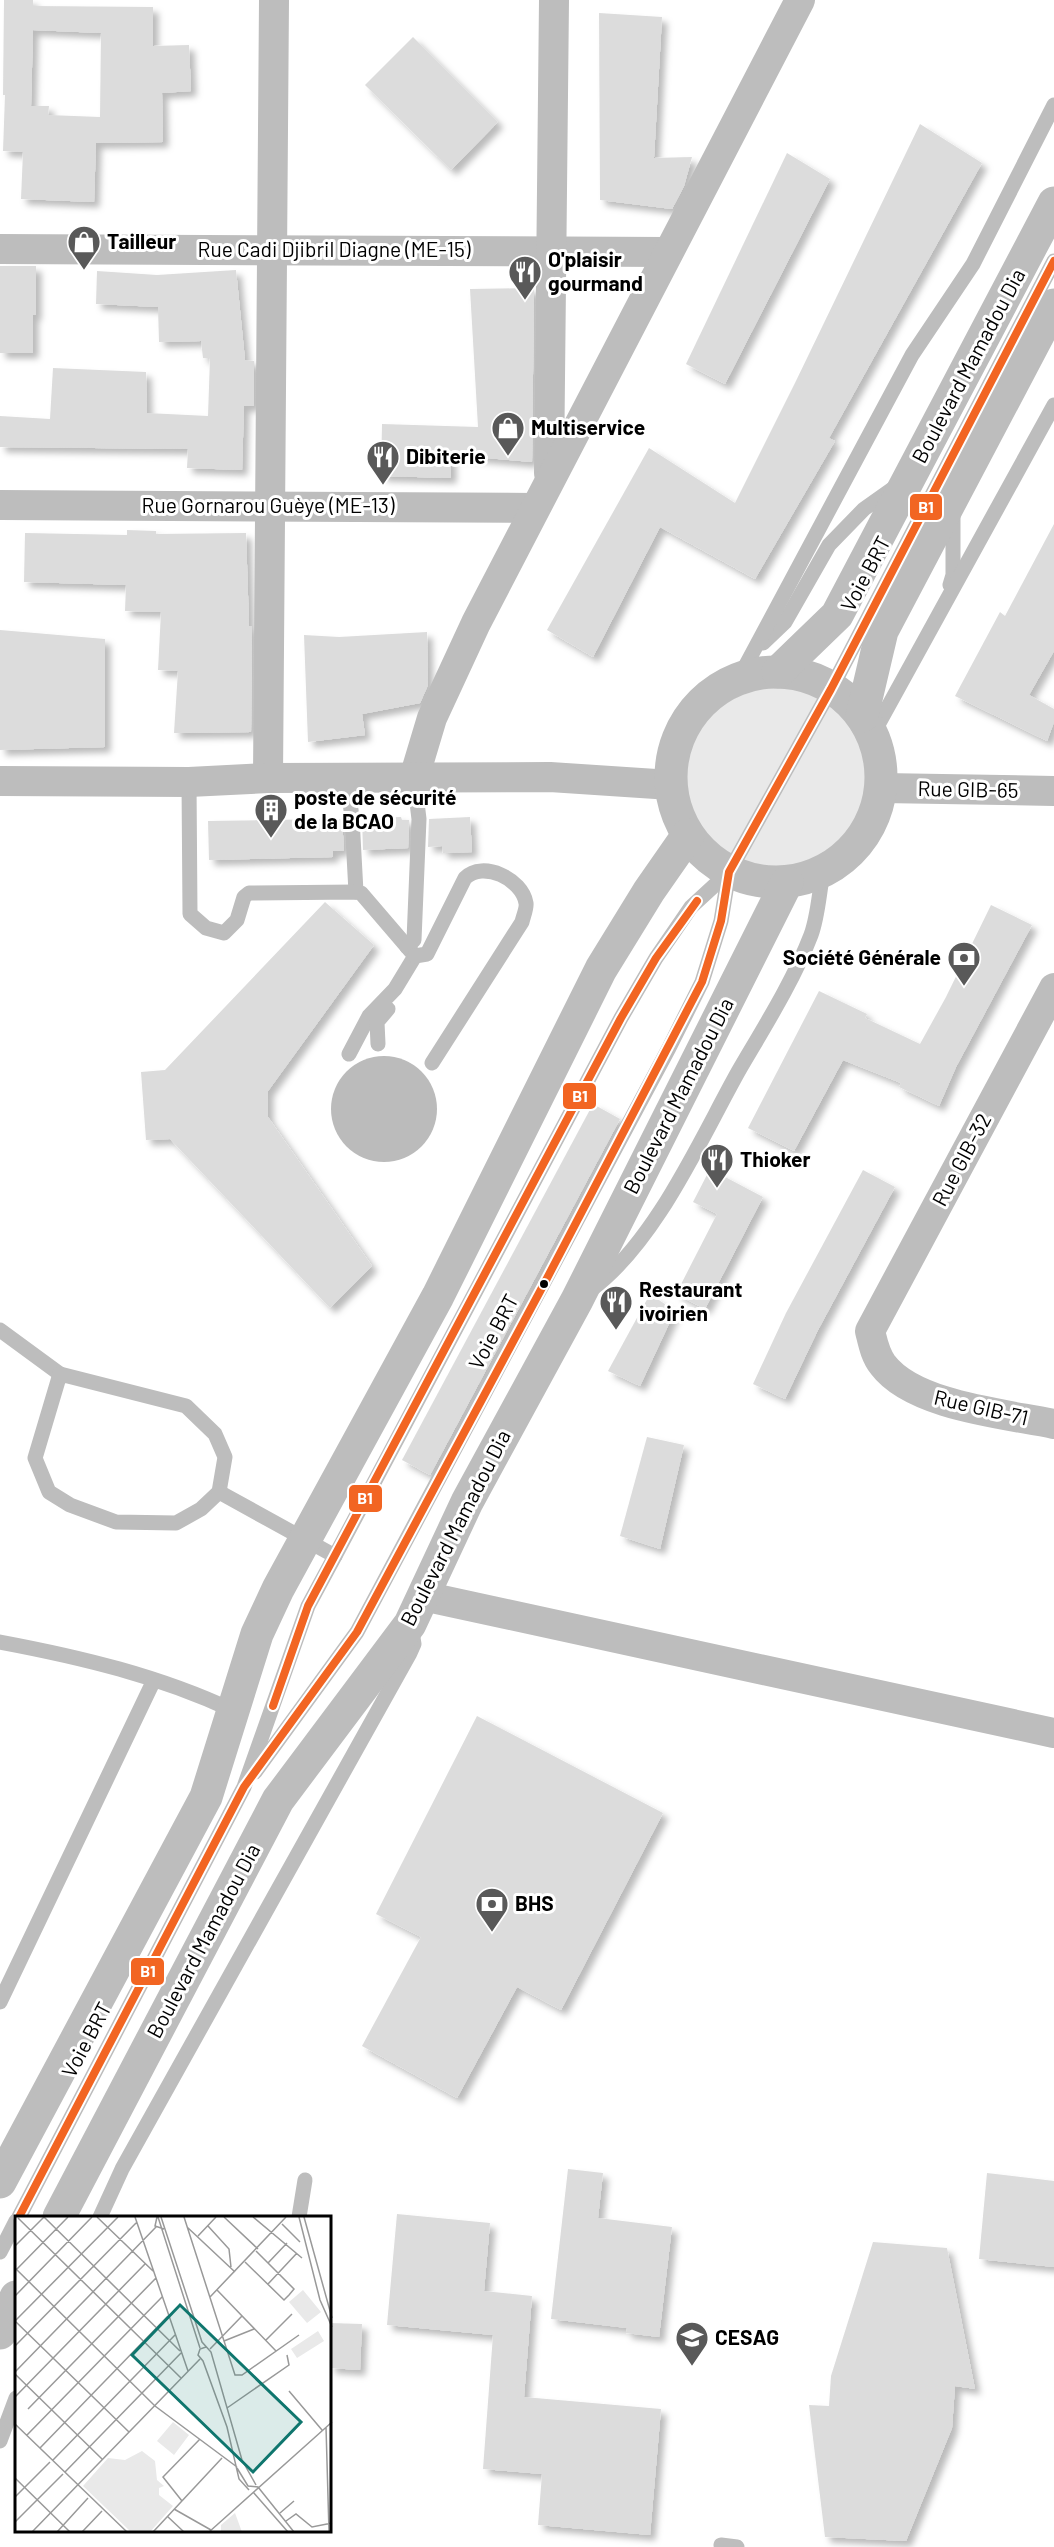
<svg xmlns="http://www.w3.org/2000/svg" width="1054" height="2547" font-family="Barlow,sans-serif">
	<style>
		.green { fill: #e9e9e9 }
		.water { fill: #bbb }
		.building { fill: #dcdcdc; fill-rule: evenodd; filter: url(#shadow) }
		.lines { fill: none; stroke-linecap: round; stroke-linejoin: round }
		.service { stroke: #bdbdbd; stroke-width: 15 }
		.minor { stroke: #bdbdbd; stroke-width: 30 }
		.tertiary { stroke: #bdbdbd; stroke-width: 33 }
		.bus-1-casing { stroke: #fff; stroke-width: 12 }
		.bus-1 { stroke: #f26522; stroke-width: 8 }
		.bus-dot { fill: #000; stroke: #fff; stroke-width: 2 }
		.labels { text-anchor: middle; stroke-width: 6; stroke-linejoin: round; paint-order: stroke }
		.poi-label { font-size: 21px; font-weight: bold; fill: #000; stroke: #fff; text-anchor: start }
		.street-label { font-size: 21px; fill: #000; stroke: #fff }
		.inset-road { fill: none; stroke: #999; stroke-width: 1.5 }
		.view { fill: #0f766e; fill-opacity: 0.15; stroke: #0f766e; stroke-width: 3 }
		.inset-edge { fill: none; stroke: #000; stroke-width: 3 }
		.line-badge { stroke: #fff; stroke-width: 2 }
		.badge-label { font-size: 16px; text-anchor: middle; font-weight: bold; fill: #fff }
	</style>
	<defs>
		<filter id="shadow"><feDropShadow dx="5.5" dy="5.5" stdDeviation="3" flood-color="#0004"/></filter>
	</defs>
	<rect width="100%" height="100%" fill="#fff"/>
	<!-- green -->
	<circle class="green" cx="777" cy="774" r="94"/>
	<!-- water -->
	<circle class="water" cx="384" cy="1109" r="53"/>
	<!-- building -->
	<g class="building">
		<path d="M4,0H33V6L153,7V46L189,45L191,91L162,93L163,142L96,143L94,202L21,199L23,152L3,151L5,95H3ZM33,30L101,33L100,117L48,115L49,106H31Z"/>
		<polygon points="599,13 662,17 654,158 692,157 684,186 672,209 600,200"/>
		<polygon points="413,37 498,122 451,170 365,85"/>
		<polygon points="920,124 982,163 829,438 835,441 755,579 660,527 593,657 547,630 649,448 735,503 795,383"/>
		<polygon points="787,153 830,179 725,384 686,364"/>
		<polygon points="0,266 36,266 36,315 33,315 33,353 0,353"/>
		<polygon points="236,270 245,360 254,361 254,406 244,406 242,470 187,468 188,449 0,447 0,416 50,419 53,368 146,372 147,413 208,416 210,358 203,358 201,341 159,342 158,307 96,304 97,271 157,275"/>
		<polygon points="534,288 532,462 451,455 451,478 381,476 382,424 478,427 470,289"/>
		<polygon points="1054,524 1054,651 1029,695 1054,709 1054,722 1047,741 955,696 1000,612 1005,616"/>
		<polygon points="127,530 156,531 156,534 246,533 249,626 252,626 251,732 174,733 178,671 158,670 161,612 125,611 126,585 24,582 25,533 127,535"/>
		<polygon points="0,630 105,639 105,747 0,750"/>
		<polygon points="427,632 428,685 420,703 362,714 365,735 308,742 304,635 339,637"/>
		<polygon points="401,817 402,820 409,820 408,848 363,850 362,818"/>
		<polygon points="470,817 472,852 443,853 442,846 428,847 429,819"/>
		<polygon points="332,819 342,819 344,851 333,851 333,857 209,860 208,821"/>
		<polygon points="325,902 374,945 268,1091 268,1117 372,1266 330,1308 170,1139 146,1140 141,1072 165,1070"/>
		<polygon points="991,905 1032,925 956,1067 939,1106 899,1087 901,1083 843,1060 794,1151 748,1128 819,991 867,1014 865,1018 920,1044 946,997"/>
		<polygon points="593,1104 620,1119 430,1475 402,1460"/>
		<polygon points="710,1169 763,1197 705,1309 676,1294 717,1214 693,1202"/>
		<polygon points="863,1170 895,1187 818,1330 785,1399 753,1384 786,1313"/>
		<polygon points="650,1294 675,1311 640,1386 608,1371"/>
		<polygon points="647,1437 684,1445 660,1549 620,1536"/>
		<polygon points="477,1716 663,1813 561,2010 517,1987 457,2098 362,2046 421,1937 376,1914"/>
		<polygon points="568,2169 603,2173 598,2218 672,2227 659,2337 626,2333 627,2328 551,2319"/>
		<polygon points="987,2173 1054,2181 1054,2267 979,2259"/>
		<polygon points="397,2214 490,2223 484,2291 532,2296 524,2397 661,2409 650,2535 538,2525 542,2474 483,2469 493,2335 387,2325"/>
		<polygon points="873,2242 947,2248 975,2389 955,2386 952,2428 906,2541 825,2537 809,2405 829,2406 831,2376"/>
		<polygon points="330,2323 362,2324 360,2370 330,2368"/>
	</g>
	<g class="lines">
		<!-- service -->
		<g class="service">
			<polyline points="950,585 953,575 953,513"/>
			<polyline points="763,643 785,622 829,545 864,509 895,487"/>
			<polyline points="739,678 912,355 973,264 1054,105"/>
			<polyline points="873,734 1054,405"/>
			<polyline points="347,778 352,818 356,892"/>
			<polyline points="189,782 190,914 206,928 224,933 237,920 244,897 249,893 356,892 361,893 415,956 395,989 369,1016 349,1054"/>
			<polyline points="407,947 414,940 419,819 414,778"/>
			<path d="M415,956L427,954L465,878C483,860 522,879 526,903C527,908 523,917 522,922L432,1063"/>
			<polyline points="378,1044 377,1022 388,1009"/>
			<path d="M592,1289C656,1241 699,1142 738,1072C763,1029 793,982 811,935C818,916 819,893 823,873"/>
			<polyline points="0,1330 60,1374"/>
			<polygon points="60,1374 186,1406 215,1434 225,1457 219,1492 201,1509 176,1523 116,1522 70,1505 49,1492 35,1458"/>
			<polyline points="219,1492 335,1556"/>
			<path d="M0,1642C80,1657 160,1676 234,1711"/>
			<polyline points="255,1772 357,1632 669,1048 702,982 721,921 729,872"/>
			<polyline points="0,2002 154,1680"/>
			<polyline points="19,2217 244,1787 308,1606 335,1556 621,1018 656,958 691,907 729,872 831,689 1054,261"/>
			<polyline points="100,2217 122,2169 410,1653 414,1644 412,1632"/>
			<polyline points="299,2217 305,2180"/>
			<polyline points="0,2252 16,2221"/>
			<polyline points="0,2441 16,2398"/>
			<polyline points="721,2545 737,2547"/>
		</g>
		<!-- minor -->
		<g class="minor">
			<polyline points="0,249 668,252"/>
			<polyline points="549,473 554,0"/>
			<polyline points="0,505 535,508"/>
			<polyline points="268,778 274,0"/>
			<polyline points="414,778 432,718 476,623 800,0"/>
			<polyline points="0,781 189,782 268,778 550,777 671,785"/>
			<polyline points="882,788 1054,791"/>
			<path d="M1054,988L870,1331C873,1343 875,1355 883,1365C914,1406 1006,1414 1054,1424"/>
			<polyline points="423,1596 1054,1733"/>
		</g>
		<!-- tertiary -->
		<g class="tertiary">
			<circle cx="776" cy="777" r="105"/>
			<polyline points="778,672 837,615 1054,203"/>
			<polyline points="862,716 882,631 1054,305"/>
			<polyline points="0,2182 206,1797 257,1634 278,1589 438,1296 601,969 649,891 688,835"/>
			<polyline points="59,2217 278,1800 410,1624 467,1502 577,1300 787,882"/>
			<polyline points="0,2333 16,2297"/>
		</g>
		<!-- bus-1 casing -->
		<g class="bus-1-casing">
			<g id="bus-1">
				<polyline points="273,1706 308,1606 621,1018 656,958 697,901"/>
				<polyline points="19,2217 244,1787 357,1632 544,1284 702,982 721,921 729,872 831,689 1054,261"/>
			</g>
		</g>
		<!-- bus-1 -->
		<use href="#bus-1" class="bus-1"/>
	</g>
	<!-- icons -->
	<defs>
		<g id="shop-pin" transform="scale(1.725)"><path d="M0 17L-7.5 6A9.5 9.5 0 1 1 7.5 6Z" fill="#595959" stroke="#fff"/><path d="M-5-2.5h2.3a2.7 3.5 0 0 1 5.4 0H5L5.5 6h-11ZM-1.5-2.5h3a1.5 2.3 0 0 0-3 0Z" fill="#fff"/></g>
		<g id="restaurant-pin" transform="scale(1.725)"><path d="M0 17L-7.5 6A9.5 9.5 0 1 1 7.5 6Z" fill="#595959" stroke="#fff"/><path d="M-5-6h1v4h1v-4h1v4h1v-4h1v5L-1.5 .5V6h-2V.5L-5-1ZM5-6V6H3V1.5H1.5Q1.5-4 5-6Z" fill="#fff"/></g>
		<g id="building-pin" transform="scale(1.725)"><path d="M0 17L-7.5 6A9.5 9.5 0 1 1 7.5 6Z" fill="#595959" stroke="#fff"/><path d="M-4-6H4V6H1V3H-1V6H-4ZM-2.5-4.3h1.7v1.8h-1.7ZM.8-4.3h1.7v1.8H.8ZM-2.5-1h1.7V.8h-1.7ZM.8-1h1.7V.8H.8Z" fill="#fff"/></g>
		<g id="bank-pin" transform="scale(1.725)"><path d="M0 17L-7.5 6A9.5 9.5 0 1 1 7.5 6Z" fill="#595959" stroke="#fff"/><path d="M-6-4H6V4H-6ZM0-2.3a2.3 2.3 0 1 0 0 4.6a2.3 2.3 0 1 0 0-4.6Z" fill="#fff"/></g>
		<g id="school-pin" transform="scale(1.725)"><path d="M0 17L-7.5 6A9.5 9.5 0 1 1 7.5 6Z" fill="#595959" stroke="#fff"/><path d="M0-5L7-2L0 1L-7-2ZM-4 1L0 2.5L4 1V4Q0 6-4 4Z" fill="#fff"/></g>
	</defs>
	<g fill-rule="evenodd">
		<use href="#shop-pin" x="84" y="242"/>
		<use href="#restaurant-pin" x="525" y="272"/>
		<use href="#shop-pin" x="508" y="428"/>
		<use href="#restaurant-pin" x="383" y="457"/>
		<use href="#building-pin" x="271" y="810"/>
		<use href="#bank-pin" x="964" y="958"/>
		<use href="#restaurant-pin" x="717" y="1160"/>
		<use href="#restaurant-pin" x="616" y="1302"/>
		<use href="#bank-pin" x="492" y="1904"/>
		<use href="#school-pin" x="692" y="2338"/>
	</g>
	<!-- markers -->
	<circle class="bus-dot" cx="544" cy="1284" r="5"/>
	<g class="labels">
		<!-- poi labels -->
		<g class="poi-label">
			<text x="107" y="249">Tailleur</text>
			<text x="548" y="267">O'plaisir<tspan x="548" dy="24">gourmand</tspan></text>
			<text x="531" y="435">Multiservice</text>
			<text x="406" y="464">Dibiterie</text>
			<text x="294" y="805">poste de sécurité<tspan x="294" dy="24">de la BCAO</tspan></text>
			<text x="941" y="965" text-anchor="end">Société Générale</text>
			<text x="740" y="1167">Thioker</text>
			<text x="639" y="1297">Restaurant<tspan x="639" dy="24">ivoirien</tspan></text>
			<text x="515" y="1911">BHS</text>
			<text x="715" y="2345">CESAG</text>
		</g>
		<!-- street labels -->
		<g class="street-label">
			<text x="334" y="257">Rue Cadi Djibril Diagne (ME-15)</text>
			<text transform="translate(969 366) rotate(-62)" y="7">Boulevard Mamadou Dia</text>
			<text x="268" y="513">Rue Gornarou Guèye (ME-13)</text>
			<text transform="translate(866 574) rotate(-62)" y="7">Voie BRT</text>
			<text transform="translate(968 790) rotate(1)" y="7">Rue GIB-65</text>
			<text transform="translate(679 1096) rotate(-63)" y="7">Boulevard Mamadou Dia</text>
			<text transform="translate(962 1160) rotate(-62)" y="7">Rue GIB-32</text>
			<text transform="translate(494 1332) rotate(-62)" y="7">Voie BRT</text>
			<text transform="translate(981 1408) rotate(13)" y="7">Rue GIB-71</text>
			<text transform="translate(456 1528) rotate(-63)" y="7">Boulevard Mamadou Dia</text>
			<text transform="translate(204 1941) rotate(-62)" y="7">Boulevard Mamadou Dia</text>
			<text transform="translate(87 2040) rotate(-62)" y="7">Voie BRT</text>
		</g>
	</g>
	<!-- overview -->
	<g transform="translate(15 2216)">
		<rect width="316" height="316" fill="#fff"/>
		<path d="M288,74L306,96L292,107L274,86ZM303,115L309,125L282,142L276,133ZM158,206L174,219L159,239L142,225ZM127,235L140,245L142,264L149,270L144,272V279L158,290L135,316H116L68,270L93,242L110,244ZM220,297L227,316H206V309Z" fill="#e9e9e9"/>
		<path class="inset-road" d="M29,1L165,135M82,1L138,55M120,1L173,155M142,1L140,10L149,13M143,1L185,132M146,1L187,126L196,136L227,244L241,269M169,1L220,159H227L284,119M209,1L243,33M238,1L287,42M284,1L305,84L317,111M289,1L317,102M3,2L166,162M267,8L285,26M193,10L214,33L216,51M172,11L220,56M183,20L201,1M0,30L29,1M230,46L269,84L274,79L279,73L241,35M253,47L272,27M0,52L140,190L222,251M1,54L53,1M253,68L282,37M202,74L261,135M0,80L77,1M195,81L271,1M0,105L114,216M0,105L103,1M251,124L277,98M209,125L239,113M0,130L122,6M191,131L185,133L183,139L188,145L212,211L224,263L234,274M195,133L227,100M0,156L141,11M0,158L87,243M274,175L307,214M0,181L130,48M212,192L274,149L272,139M13,193L141,62M0,208L112,316M311,211L314,316M12,219L147,81M25,232L153,100M38,244L160,119M222,252L233,270L243,271L279,316M50,256L166,137M0,262L55,316M238,276L273,316M0,281L35,246M167,285L148,261L185,223M159,293L196,314M265,297L279,285M152,300L169,316M271,305L281,298L297,311L317,307M0,306L48,258M17,316L185,143M42,316L73,282M67,316L87,295M138,316L207,242M194,316L317,206"/>
		<path class="view" d="M165,89L286,206L238,256L117,139Z"/>
		<rect width="316" height="316" class="inset-edge"/>
	</g>
	<g class="line-badge">
		<rect x="909" y="493" width="34" height="28" rx="6" fill="#f26522"/>
		<rect x="562" y="1082" width="35" height="28" rx="6" fill="#f26522"/>
		<rect x="348" y="1484" width="35" height="29" rx="6" fill="#f26522"/>
		<rect x="130" y="1957" width="35" height="29" rx="6" fill="#f26522"/>
	</g>
	<g class="badge-label">
		<text x="926" y="513">B1</text>
		<text x="580" y="1102">B1</text>
		<text x="365" y="1504">B1</text>
		<text x="148" y="1977">B1</text>
	</g>
</svg>
